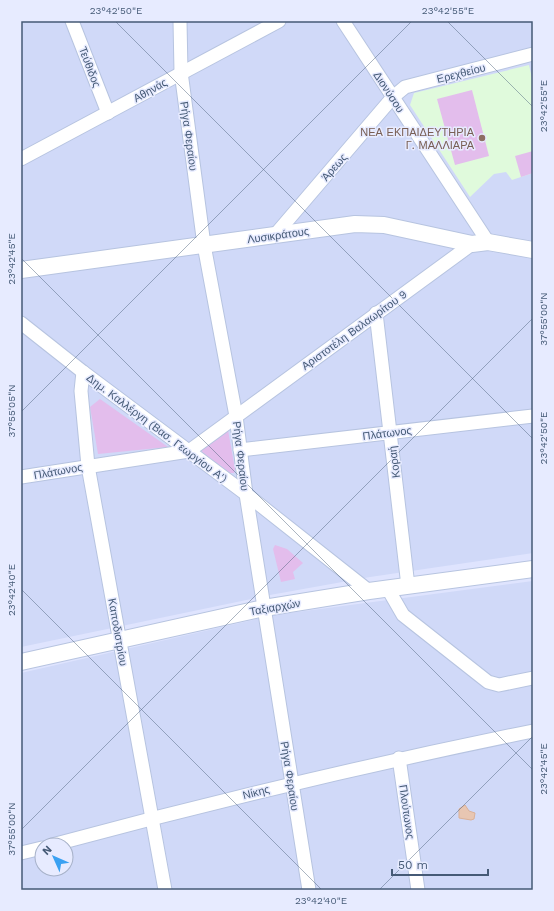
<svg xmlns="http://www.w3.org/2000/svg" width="554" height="911" font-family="'Work Sans',sans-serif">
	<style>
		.residential { fill: #d0d9f8; fill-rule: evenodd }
		.education { fill: #e0fadc }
		.green { fill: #e3bdec }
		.water { fill: #e8c6b2; stroke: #dbb198 }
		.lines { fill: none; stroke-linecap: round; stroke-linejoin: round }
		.minor-casing { stroke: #b7c4e0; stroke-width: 15 }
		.tertiary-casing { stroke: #b7c4e0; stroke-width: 18 }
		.minor { stroke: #fff; stroke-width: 13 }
		.tertiary { stroke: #fff; stroke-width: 16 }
		.ticks { fill: none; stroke: #455a76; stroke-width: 1; stroke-opacity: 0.45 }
		.education-dot { fill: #8d6e63; stroke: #e7ebff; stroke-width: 1.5 }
		.labels { text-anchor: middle; stroke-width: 3; stroke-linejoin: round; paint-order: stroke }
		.street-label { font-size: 11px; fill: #455a76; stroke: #e7ebff }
		.education-label { font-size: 11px; fill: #785e54; stroke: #e7ebff; text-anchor: end }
		.neatline { fill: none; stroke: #455a76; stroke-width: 1.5 }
		.ticks-label { font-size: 10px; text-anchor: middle; fill: #455a76 }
	</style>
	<rect width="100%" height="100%" fill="#dfe4fe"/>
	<!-- residential -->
	<g class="residential">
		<polygon points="21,21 533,21 533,553 370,577 270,595 21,647"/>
		<path d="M533,581V890H21V673L274,615ZM42,845H66V869H42Z"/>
	</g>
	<!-- education -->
	<polygon class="education" points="529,65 533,82 533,173 512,180 506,172 494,174 470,197 410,105 414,93"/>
	<!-- green -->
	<g class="green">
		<polygon points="472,90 489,156 455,165 437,99"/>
		<polygon points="533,151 533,173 521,177 515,156"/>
		<polygon points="100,399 168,447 98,454 90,407"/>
		<polygon points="228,430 235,469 234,473 230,473 203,453 200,448"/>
		<polygon points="275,545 287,549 303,563 293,572 295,579 281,582 273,549"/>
	</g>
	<!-- water -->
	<polygon class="water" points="465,805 469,811 475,813 474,819 471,820 459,818 459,809"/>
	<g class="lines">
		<!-- minor casing -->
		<g class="minor-casing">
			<g id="minor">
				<polyline points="72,21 108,113"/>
				<polyline points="180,21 181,72 204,245 236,416 246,494 309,890"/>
				<polyline points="343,21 488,242"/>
				<polyline points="21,159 279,21"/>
				<polyline points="275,235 393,97 405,87 533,54"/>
				<polyline points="376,313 408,586"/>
				<polyline points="21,323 83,372 246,494 369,591"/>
				<polyline points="83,372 81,391 88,466 165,890"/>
				<polyline points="240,450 533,416"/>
				<polyline points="21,477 189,451 472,244"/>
				<polyline points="388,589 403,615 488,682 499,685 533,678"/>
				<polyline points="399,758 418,890"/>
				<path d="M52,845C211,802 371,764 533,731"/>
				<polyline points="21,853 42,848"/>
			</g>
		</g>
		<!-- tertiary casing -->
		<g class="tertiary-casing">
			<g id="tertiary">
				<polyline points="21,270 355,224 384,225 472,244 488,242 533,250"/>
				<polyline points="21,662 264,608 369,591 533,569"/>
			</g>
		</g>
		<!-- minor -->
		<use href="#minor" class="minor"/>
		<!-- tertiary -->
		<use href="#tertiary" class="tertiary"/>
	</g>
	<!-- ticks -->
	<path class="ticks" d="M115,21L533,439M447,21L533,107M21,258L533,770M21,412L412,21M21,589L322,890M21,830L533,318M379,890L533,736"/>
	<!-- markers -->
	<circle class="education-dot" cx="482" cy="138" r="4"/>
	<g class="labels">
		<!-- street labels -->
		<g class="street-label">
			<text transform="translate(90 67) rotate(69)" y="4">Τεύθιδος</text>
			<text transform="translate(461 73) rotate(-14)" y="4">Ερεχθείου</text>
			<text transform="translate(150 90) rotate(-29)" y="4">Αθηνάς</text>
			<text transform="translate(389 92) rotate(57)" y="4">Διονύσου</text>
			<text transform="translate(189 136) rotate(82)" y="4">Ρήγα Φεραίου</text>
			<text transform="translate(334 167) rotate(-49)" y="4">Άρεως</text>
			<text transform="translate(278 235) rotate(-8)" y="4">Λυσικράτους</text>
			<text transform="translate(354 330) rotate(-36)" y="4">Αριστοτέλη Βαλαωρίτου 9</text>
			<text transform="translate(157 428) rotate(37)" y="4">Δημ. Καλλέργη (Βασ. Γεωργίου Α')</text>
			<text transform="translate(387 433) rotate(-7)" y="4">Πλάτωνος</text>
			<text transform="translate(241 456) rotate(83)" y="4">Ρήγα Φεραίου</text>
			<text transform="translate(394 462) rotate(-97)" y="4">Κοραή</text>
			<text transform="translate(58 471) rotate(-10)" y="4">Πλάτωνος</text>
			<text transform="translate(275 607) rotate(-10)" y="4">Ταξιαρχών</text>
			<text transform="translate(118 632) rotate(80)" y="4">Καποδιστρίου</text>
			<text transform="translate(290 776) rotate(81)" y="4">Ρήγα Φεραίου</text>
			<text transform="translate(256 792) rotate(-14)" y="4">Νίκης</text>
			<text transform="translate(407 812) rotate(82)" y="4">Πλούτωνος</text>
		</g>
		<!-- education labels -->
		<g class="education-label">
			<text x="474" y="136">ΝΕΑ ΕΚΠΑΙΔΕΥΤΗΡΙΑ<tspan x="474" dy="13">Γ. ΜΑΛΛΙΑΡΑ</tspan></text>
		</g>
	</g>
	<!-- border -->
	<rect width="554" height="911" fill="none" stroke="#e7ebff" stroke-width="44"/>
	<!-- north arrow -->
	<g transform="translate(54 857) rotate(315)"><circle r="19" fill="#e7ebff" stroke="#a6b1c8"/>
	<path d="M0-3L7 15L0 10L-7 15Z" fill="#3aa1f2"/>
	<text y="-6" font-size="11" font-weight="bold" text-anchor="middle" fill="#455a76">N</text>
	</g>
	<!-- scale -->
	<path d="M392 869v6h96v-6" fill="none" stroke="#455a76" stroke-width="2"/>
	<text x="398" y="869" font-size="12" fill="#455a76" stroke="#e7ebff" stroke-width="3" paint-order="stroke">50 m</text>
	<rect x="22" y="22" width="510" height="867" class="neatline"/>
	<g class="ticks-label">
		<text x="116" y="14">23°42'50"E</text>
		<text x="448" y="14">23°42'55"E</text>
		<text transform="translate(543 106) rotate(-90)" y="4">23°42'55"E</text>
		<text transform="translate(11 259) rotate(-90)" y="4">23°42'45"E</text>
		<text transform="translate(543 319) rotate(-90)" y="4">37°55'00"N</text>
		<text transform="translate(11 411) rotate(-90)" y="4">37°55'05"N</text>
		<text transform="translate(543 438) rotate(-90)" y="4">23°42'50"E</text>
		<text transform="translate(11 590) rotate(-90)" y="4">23°42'40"E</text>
		<text transform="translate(543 769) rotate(-90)" y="4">23°42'45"E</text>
		<text transform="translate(11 829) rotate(-90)" y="4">37°55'00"N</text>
		<text x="321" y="904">23°42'40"E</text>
	</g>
</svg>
